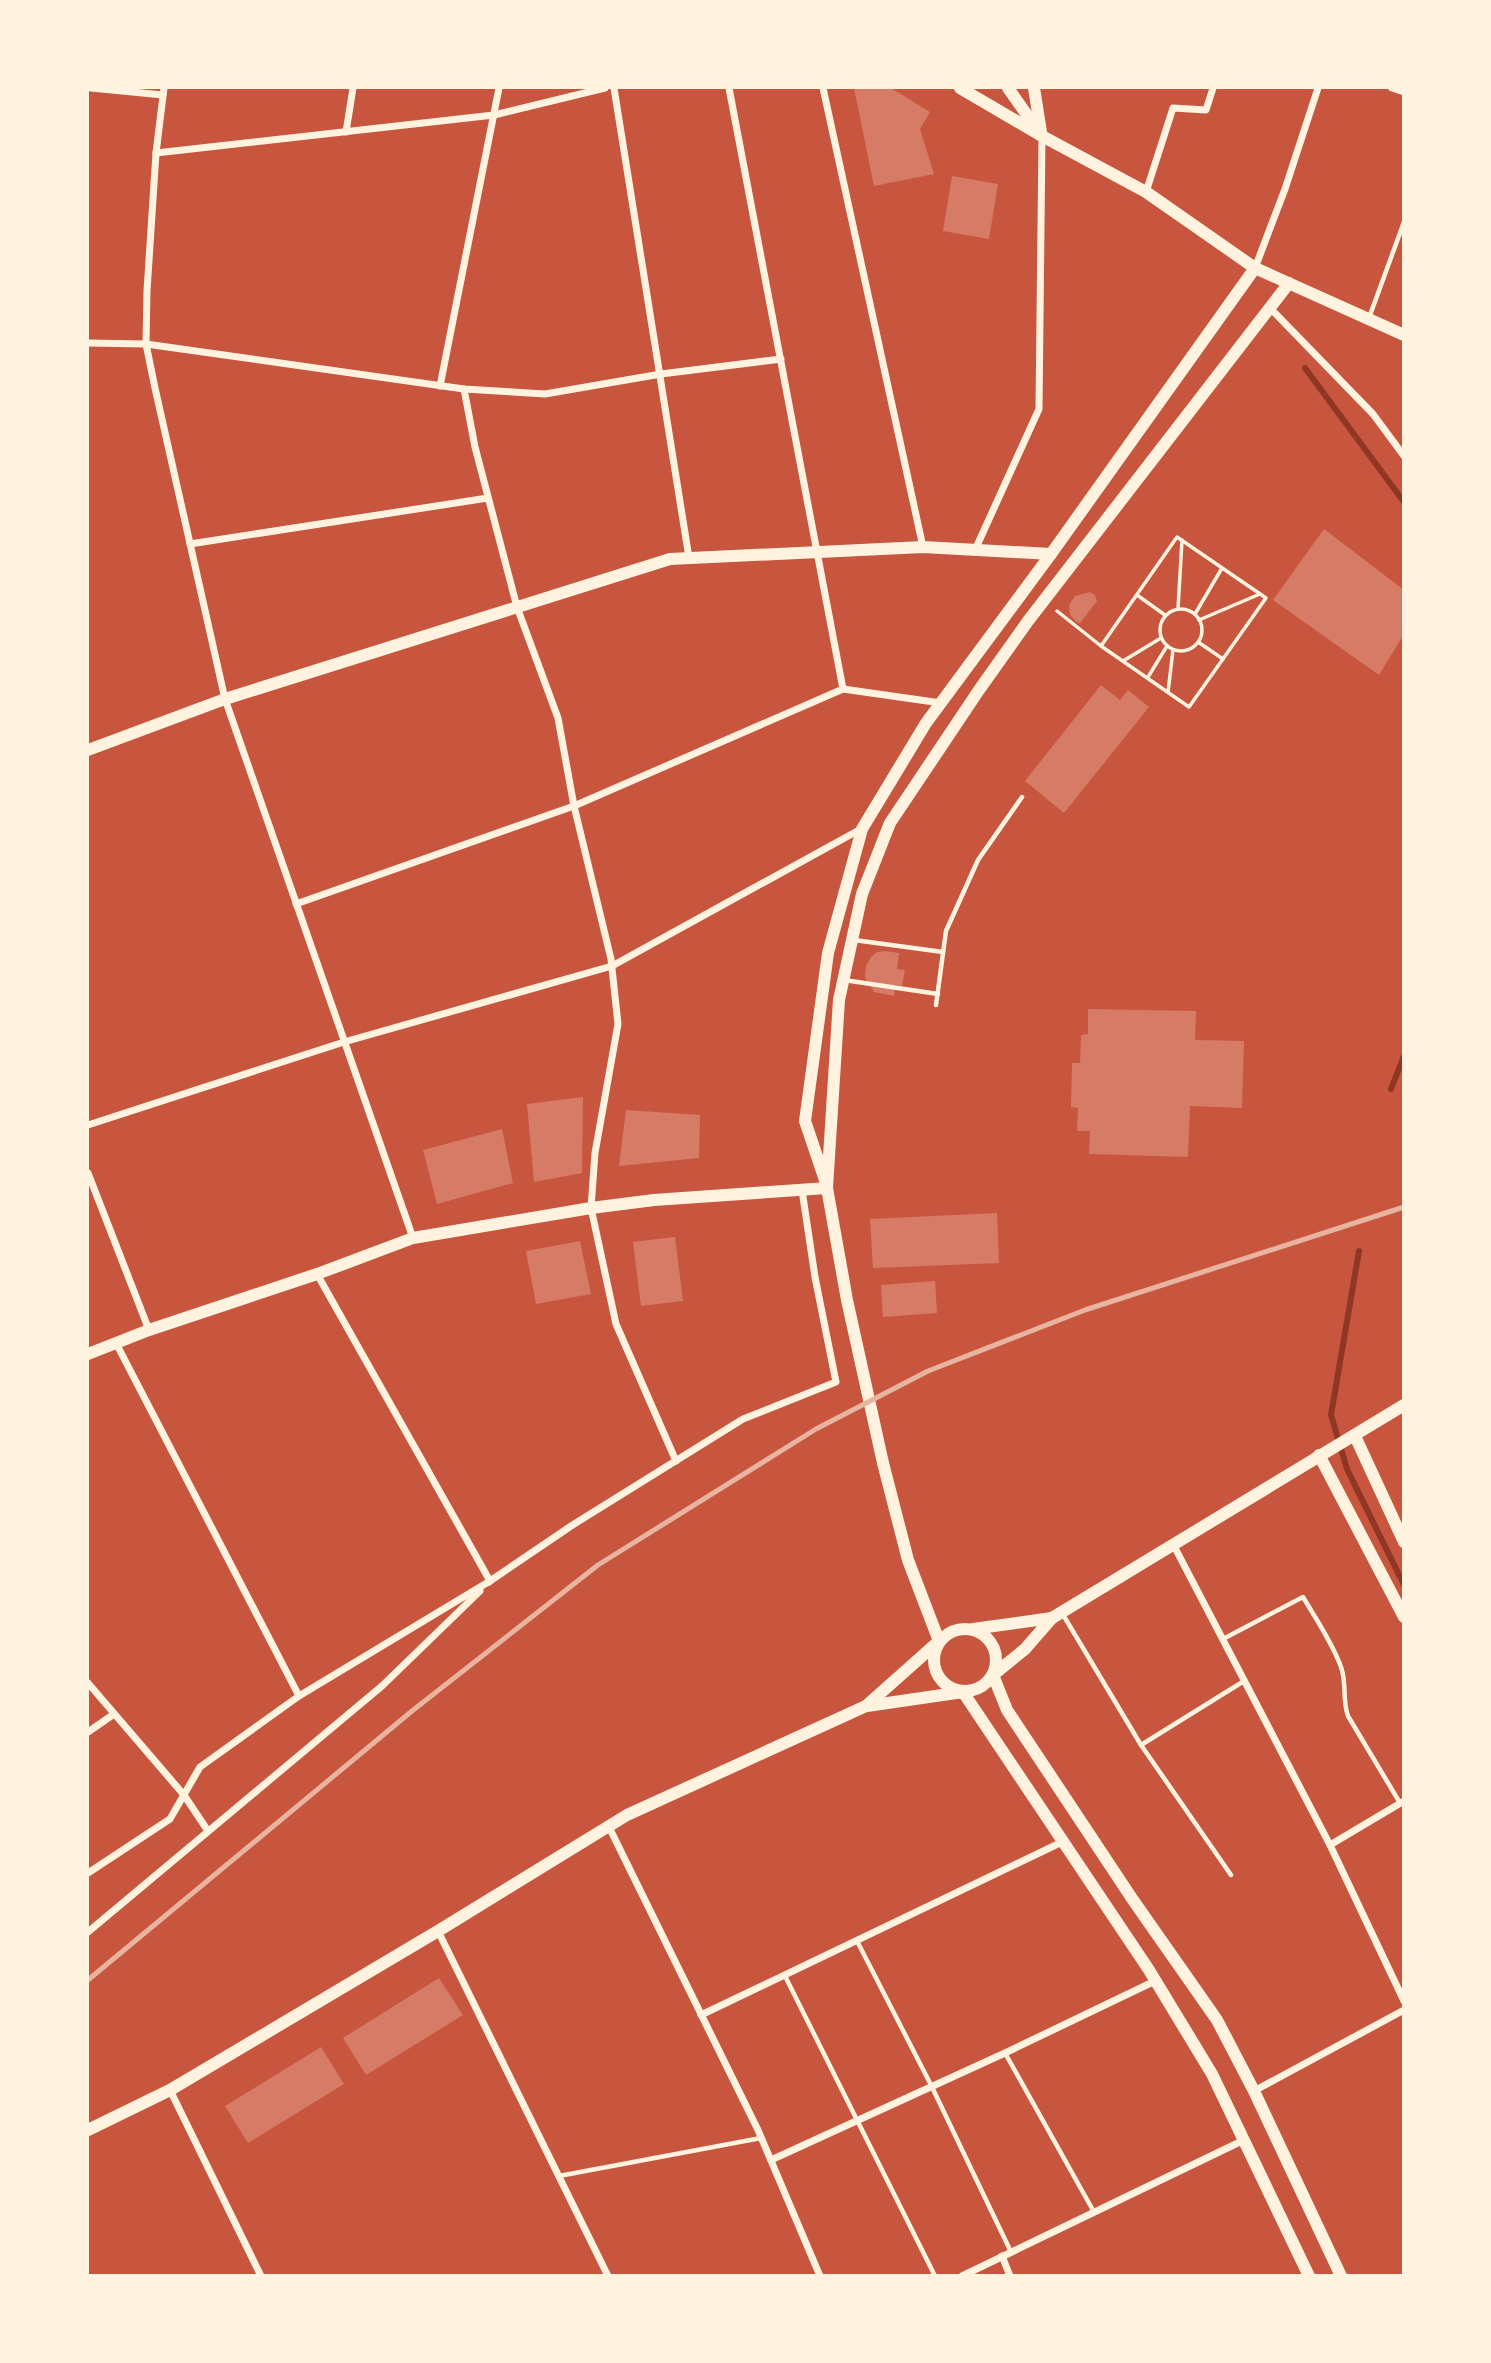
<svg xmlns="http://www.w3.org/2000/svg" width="1491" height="2363" font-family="Montserrat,sans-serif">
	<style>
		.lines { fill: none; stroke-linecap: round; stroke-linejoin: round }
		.stream { stroke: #8f3625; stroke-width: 6 }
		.building { fill: #d67c66 }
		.path { stroke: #fff3e0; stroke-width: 3.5 }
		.service { stroke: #fff3e0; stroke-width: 4.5 }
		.minor { stroke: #fff3e0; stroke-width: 7 }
		.tertiary { stroke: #fff3e0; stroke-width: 12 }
		.secondary { stroke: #fff3e0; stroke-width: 12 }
		.rail { stroke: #e9b49f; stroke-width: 5 }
	</style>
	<rect width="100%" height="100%" fill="#c8553d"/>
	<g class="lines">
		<!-- stream -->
		<g class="stream">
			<polyline points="1305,368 1404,502"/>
			<polyline points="1391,1089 1404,1056"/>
			<polyline points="1359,1251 1331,1415 1347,1469 1404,1585"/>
		</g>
	</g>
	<!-- building -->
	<g class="building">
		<polygon points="854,88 891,88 930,112 920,129 934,174 874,186"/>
		<polygon points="952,176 998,184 989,239 943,231"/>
		<polygon points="1324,529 1404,590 1404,634 1379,675 1273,600"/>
		<polygon points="1090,592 1095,595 1097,601 1080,623 1075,621 1070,614 1069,605 1075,596"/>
		<polygon points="1101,685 1120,700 1128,690 1149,707 1064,813 1025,781"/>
		<polygon points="885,951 899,953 897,969 905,970 902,986 895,985 894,996 874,992 865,978 866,966 871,957 877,952"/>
		<polygon points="1088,1009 1196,1011 1195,1040 1244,1041 1242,1108 1190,1106 1188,1157 1089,1154 1090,1131 1077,1131 1078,1108 1071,1107 1072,1063 1080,1063 1081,1035 1088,1034"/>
		<polygon points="583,1097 582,1173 534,1182 527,1104"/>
		<polygon points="626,1110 700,1115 699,1158 619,1166"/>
		<polygon points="502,1129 513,1183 437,1204 423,1150"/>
		<polygon points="997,1213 999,1263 873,1268 870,1219"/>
		<polygon points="675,1237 683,1301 641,1306 633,1242"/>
		<polygon points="580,1241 591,1294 536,1304 526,1251"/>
		<polygon points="935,1281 937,1313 883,1317 881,1285"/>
		<polygon points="439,1978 463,2015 366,2075 343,2038"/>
		<polygon points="321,2047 344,2084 248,2143 225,2106"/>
	</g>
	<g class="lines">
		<!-- path -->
		<g class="path">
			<polygon points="1177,537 1266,598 1189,707 1101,646"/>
			<polyline points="1137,595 1165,615"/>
			<polyline points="1178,609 1182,540"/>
			<circle cx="1181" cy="630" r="21"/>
			<polyline points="1057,611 1101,646"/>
			<polyline points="1195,614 1222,568"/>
			<polyline points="1199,620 1260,594"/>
			<polyline points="1198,642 1223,659"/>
			<polyline points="1123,661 1161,638"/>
			<polyline points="1148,677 1167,646"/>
			<polyline points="1168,692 1173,650"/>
		</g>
		<!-- service -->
		<g class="service">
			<polyline points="1369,318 1404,222"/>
			<polyline points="854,940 943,952"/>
			<polyline points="844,980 938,994"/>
			<polyline points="936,1005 946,931 978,860 1022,797"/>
			<polyline points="1062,1613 1141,1745 1231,1875"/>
			<path d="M1223,1639L1303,1597C1316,1619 1332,1642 1341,1667C1347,1683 1342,1700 1348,1716L1400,1803"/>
			<polyline points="1141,1745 1244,1681"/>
			<polyline points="857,1941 931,2085 1011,2252"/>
			<polyline points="785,1976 935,2276"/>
			<polyline points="1005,2053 1094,2212"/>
			<polyline points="559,2176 761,2138"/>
		</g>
		<!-- minor -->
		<g class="minor">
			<polyline points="91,88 163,95"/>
			<polyline points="164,88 156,153 147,291 146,344 155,388 225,699 413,1238"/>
			<polyline points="614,88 689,558"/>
			<polyline points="729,88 843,689"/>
			<polyline points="823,88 923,547"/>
			<polyline points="1392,88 1404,92"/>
			<polyline points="346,132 353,88"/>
			<polyline points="156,153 494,115 605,88"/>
			<polyline points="1146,192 1173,108 1206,110 1213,88"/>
			<polyline points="1255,268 1285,189 1318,88"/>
			<polyline points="1270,308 1373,414 1404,456"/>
			<polyline points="88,343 146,344 464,389 545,394 661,374 781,359"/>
			<polyline points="440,386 499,88"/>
			<polyline points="464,389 475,447 517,607 558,718 574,806 611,959 618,1024 595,1153 591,1208 616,1324 676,1461"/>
			<polyline points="190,544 488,498"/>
			<polyline points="975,550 1039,409 1042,136"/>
			<polyline points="296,904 574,806 843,689 941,703"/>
			<polyline points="88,1125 344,1042 612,966 861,829"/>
			<polyline points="88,1173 149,1330"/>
			<polyline points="317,1274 490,1581 489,1582"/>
			<polyline points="116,1343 299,1696"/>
			<polyline points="1173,1544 1330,1845 1404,2001"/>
			<polyline points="88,1683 184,1795 208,1831"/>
			<polyline points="88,1732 114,1714"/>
			<polyline points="609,1827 758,2130 820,2276"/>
			<polyline points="1330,1845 1404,1801"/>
			<polyline points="88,1873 170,1819 200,1767 299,1696 490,1581 571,1526 743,1419 836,1382 815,1277 802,1190"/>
			<polyline points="438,1931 608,2276"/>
			<polyline points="88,1932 382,1686 480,1591"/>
			<polyline points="701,2015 1062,1842"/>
			<polyline points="170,2090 261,2276"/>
			<polyline points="1254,2091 1404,2010"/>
			<polyline points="771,2160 1005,2053 1155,1981"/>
			<polyline points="1002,2256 1010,2276"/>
			<polyline points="962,2276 1244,2140"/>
		</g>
		<!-- tertiary -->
		<g class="tertiary">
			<polyline points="960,88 1042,136 1146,192 1255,268 1404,335"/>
			<polyline points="1008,88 1039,132"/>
			<polyline points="1034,88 1041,132"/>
			<polyline points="88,750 225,699 670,559 923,547 1051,554"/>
			<polyline points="88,1354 149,1330 317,1274 413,1238 591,1208 654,1200 827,1188"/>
			<polyline points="1355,1436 1404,1542"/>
			<polyline points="1319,1455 1404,1617"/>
			<polyline points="1052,1618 1404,1405"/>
			<polyline points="88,2130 170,2090 438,1931 627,1815 866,1706"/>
		</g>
		<!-- secondary -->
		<g class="secondary">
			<polyline points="825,1180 805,1121 828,953 862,829 926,723 1051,554 1255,268"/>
			<polyline points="1052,1618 1025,1649 993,1675 1007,1710 1133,1900 1217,2020 1254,2091 1341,2276"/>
			<circle cx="965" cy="1660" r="31"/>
			<polyline points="973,1629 1052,1618"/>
			<polyline points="866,1706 939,1641 908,1560 883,1463 847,1300 827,1188 839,1000 862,894 890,823 979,690 1028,621 1289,283"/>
			<polyline points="867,1706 963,1692 1149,1970 1212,2074 1309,2276"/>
		</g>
		<!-- rail -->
		<polyline class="rail" points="88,1980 412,1711 598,1565 816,1429 928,1371 1085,1310 1404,1207"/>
	</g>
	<!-- border -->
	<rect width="1491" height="2363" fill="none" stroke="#fff3e0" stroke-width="178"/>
</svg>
